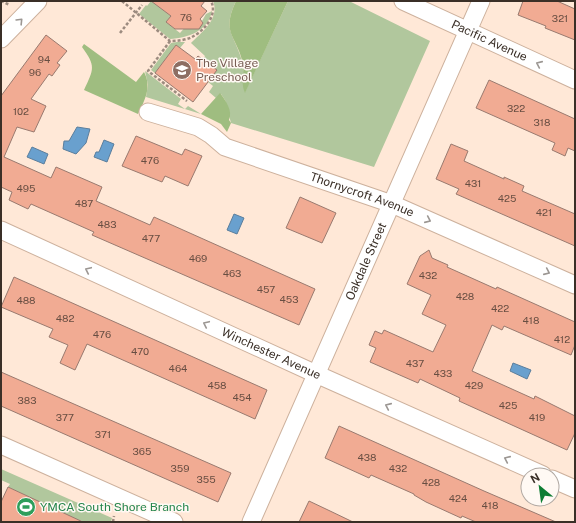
<svg xmlns="http://www.w3.org/2000/svg" width="576" height="523" font-family="'Public Sans',sans-serif">
	<style>
		.green { fill: #b1c79d }
		.forest { fill: #9fbd80 }
		.water { fill: #69a0ce; stroke: #5b7e9c }
		.building { fill: #f1ab93; stroke: #997a6f }
		.lines { fill: none; stroke-linecap: round; stroke-linejoin: round }
		.street-casing { stroke: #cdb19d; stroke-width: 19 }
		.path { stroke: #9c8b7f; stroke-width: 2.5; stroke-dasharray: 3 2; stroke-linecap: butt }
		.street { stroke: #fff; stroke-width: 17 }
		.oneway { stroke: #9c9793 }
		.labels { text-anchor: middle; stroke-width: 3; stroke-linejoin: round; paint-order: stroke }
		.number-label { font-size: 10px; fill: #684e42 }
		.street-label { font-size: 12px; fill: #3a2f27; stroke: #fff9f4 }
		.education-label { font-size: 12px; fill: #785e54; stroke: #fff9f4; text-anchor: start }
		.leisure-label { font-size: 12px; fill: #27864d; stroke: #fff9f4; text-anchor: start }
	</style>
	<rect width="100%" height="100%" fill="#ffe8d7"/>
	<!-- green -->
	<g class="green">
		<path d="M151,1L171,16L166,22L180,33L187,25L203,23L202,21L206,14L212,11C208,31 188,38 170,39L139,14L146,5L147,6Z"/>
		<path d="M213,1H236C222,31 234,33 242,61C245,70 244,82 245,92L288,1H349L430,41L374,167L231,123L225,100L221,94L216,98L209,92L213,86L208,82L203,60L205,56L191,43C202,32 220,19 213,1Z"/>
		<polygon points="177,42 185,42 180,48 176,45 155,73 151,70 171,43"/>
		<polygon points="145,71 181,99 178,104 185,109 188,106 201,114 146,97 148,85"/>
		<polygon points="1,469 112,518 111,522 86,522 75,519 8,487 10,484 1,480"/>
	</g>
	<!-- forest -->
	<g class="forest">
		<path d="M236,1H288L245,93C240,81 245,76 243,65C238,36 220,35 236,1Z"/>
		<path d="M84,44L136,82L144,72C152,87 145,100 138,114L84,90C94,69 96,66 82,47Z"/>
		<path d="M220,93C226,101 233,111 229,120L231,123L227,132L221,124L201,114Z"/>
	</g>
	<!-- water -->
	<g class="water">
		<polygon points="77,127 90,129 86,143 76,154 63,149 64,141 69,141"/>
		<polygon points="104,140 114,144 107,162 94,157 96,152 99,152"/>
		<polygon points="32,147 48,154 44,164 27,157"/>
		<polygon points="234,214 244,218 237,234 227,230"/>
		<polygon points="513,363 531,370 527,379 510,371"/>
	</g>
	<!-- building -->
	<g class="building">
		<polygon points="151,1 205,1 201,6 207,11 200,19 203,23 199,29 175,29 166,22 171,16"/>
		<polygon points="523,1 557,1 575,9 575,40 545,28 546,26 518,15"/>
		<polygon points="46,35 67,51 57,63 60,65 52,76 49,74 31,99 46,106 34,132 17,127 4,157 51,178 56,167 102,187 96,201 150,225 154,217 315,289 299,325 92,235 94,232 31,204 28,209 9,200 12,192 1,187 1,96"/>
		<polygon points="176,45 195,59 198,56 217,70 193,102 155,73"/>
		<polygon points="489,80 575,119 575,151 568,148 565,156 552,150 555,143 476,108"/>
		<polygon points="136,136 182,155 185,149 202,156 188,186 165,176 162,182 122,166"/>
		<polygon points="451,144 468,151 464,161 504,179 504,177 524,186 522,191 575,214 575,246 456,194 459,189 436,179"/>
		<polygon points="300,197 336,213 322,243 286,228"/>
		<polygon points="429,250 432,258 448,265 447,267 496,289 497,287 575,322 575,345 571,355 504,326 502,330 492,325 472,371 534,399 535,396 575,416 575,433 567,450 459,401 460,398 420,379 418,383 370,362 376,348 369,345 375,331 382,334 384,330 433,352 446,325 422,314 431,295 407,284 420,256"/>
		<polygon points="14,277 267,390 255,419 87,344 75,370 60,363 68,345 49,337 53,329 1,307"/>
		<polygon points="1,372 231,473 218,502 1,406"/>
		<polygon points="339,426 484,491 556,522 476,522 462,516 461,518 426,502 414,495 414,494 371,475 369,478 325,458"/>
		<polygon points="8,487 83,522 1,522 1,502"/>
		<polygon points="309,501 328,510 353,522 299,522"/>
	</g>
	<g class="lines">
		<!-- street casing -->
		<g class="street-casing">
			<g id="street">
				<path id="s1" d="M403,1L575,80"/>
				<polyline points="1,39 38,1"/>
				<path id="s2" d="M148,112L198,127L211,135L225,147L392,204L575,285"/>
				<path id="s3" d="M1,230L316,374L543,475"/>
				<polyline points="1,445 174,522"/>
				<polyline points="552,479 575,489"/>
				<path id="s4" d="M251,522L481,1"/>
			</g>
		</g>
		<!-- path -->
		<g class="path">
			<polyline points="1,1 10,5"/>
			<path d="M122,1L170,41C178,41 186,40 192,37C205,30 218,15 211,1"/>
			<polyline points="120,33 142,5"/>
			<polyline points="170,41 148,71 187,101"/>
			<polyline points="113,522 114,516"/>
		</g>
		<!-- street -->
		<use href="#street" class="street"/>
	</g>
	<!-- one-way arrows -->
	<defs><path id="oneway-chevron" d="M-2-3.5L2.5 0L-2 3.5" fill="none" stroke-width="1.6" stroke-linecap="round" stroke-linejoin="round"/></defs>
	<g class="oneway">
		<use href="#oneway-chevron" transform="translate(20 21) rotate(-46)"/>
		<use href="#oneway-chevron" transform="translate(539 64) rotate(-156)"/>
		<use href="#oneway-chevron" transform="translate(428 220) rotate(24)"/>
		<use href="#oneway-chevron" transform="translate(88 270) rotate(-155)"/>
		<use href="#oneway-chevron" transform="translate(547 272) rotate(24)"/>
		<use href="#oneway-chevron" transform="translate(206 324) rotate(-155)"/>
		<use href="#oneway-chevron" transform="translate(388 406) rotate(-156)"/>
		<use href="#oneway-chevron" transform="translate(507 459) rotate(-156)"/>
	</g>
	<!-- icons -->
	<defs>
		<g id="school-disc" transform="scale(1)"><circle r="9.5" fill="#8d6e63" stroke="#fff9f4"/><path d="M0-5L7-2L0 1L-7-2ZM-4 1L0 2.5L4 1V4Q0 6-4 4Z" fill="#fff"/></g>
		<g id="stadium-disc" transform="scale(1)"><circle r="9.5" fill="#2e9e5b" stroke="#fff9f4"/><path d="M0-5a6.5 5 0 1 0 0 10a6.5 5 0 1 0 0-10ZM-3.5-1.8h7v3.6h-7Z" fill="#fff"/></g>
	</defs>
	<g fill-rule="evenodd">
		<use href="#school-disc" x="182" y="70"/>
		<use href="#stadium-disc" x="26" y="507"/>
	</g>
	<g class="labels">
		<!-- number labels -->
		<g class="number-label">
			<text x="186" y="21">76</text>
			<text x="560" y="22">321</text>
			<text x="44" y="63">94</text>
			<text x="35" y="76">96</text>
			<text x="516" y="112">322</text>
			<text x="21" y="115">102</text>
			<text x="542" y="126">318</text>
			<text x="150" y="164">476</text>
			<text x="473" y="187">431</text>
			<text x="26" y="192">495</text>
			<text x="507" y="202">425</text>
			<text x="84" y="207">487</text>
			<text x="544" y="216">421</text>
			<text x="107" y="228">483</text>
			<text x="151" y="242">477</text>
			<text x="198" y="262">469</text>
			<text x="232" y="277">463</text>
			<text x="428" y="279">432</text>
			<text x="266" y="293">457</text>
			<text x="465" y="300">428</text>
			<text x="289" y="303">453</text>
			<text x="26" y="304">488</text>
			<text x="500" y="312">422</text>
			<text x="65" y="322">482</text>
			<text x="531" y="324">418</text>
			<text x="102" y="338">476</text>
			<text x="562" y="343">412</text>
			<text x="140" y="355">470</text>
			<text x="415" y="367">437</text>
			<text x="178" y="372">464</text>
			<text x="443" y="377">433</text>
			<text x="217" y="389">458</text>
			<text x="474" y="389">429</text>
			<text x="242" y="401">454</text>
			<text x="27" y="404">383</text>
			<text x="508" y="409">425</text>
			<text x="65" y="421">377</text>
			<text x="537" y="421">419</text>
			<text x="103" y="438">371</text>
			<text x="142" y="455">365</text>
			<text x="367" y="461">438</text>
			<text x="180" y="472">359</text>
			<text x="398" y="472">432</text>
			<text x="206" y="483">355</text>
			<text x="431" y="486">428</text>
			<text x="458" y="502">424</text>
			<text x="490" y="509">418</text>
		</g>
		<!-- street labels -->
		<g class="street-label">
			<text dy="4" stroke="none"><textPath href="#s1" startOffset="95">Pacific Avenue</textPath></text>
			<text dy="4" stroke="none"><textPath href="#s2" startOffset="231">Thornycroft Avenue</textPath></text>
			<text dy="4" stroke="none"><textPath href="#s4" startOffset="285">Oakdale Street</textPath></text>
			<text dy="4" stroke="none"><textPath href="#s3" startOffset="297">Winchester Avenue</textPath></text>
		</g>
		<!-- education labels -->
		<g class="education-label">
			<text x="196" y="67">The Village<tspan x="196" dy="14">Preschool</tspan></text>
		</g>
		<!-- leisure labels -->
		<g class="leisure-label">
			<text x="40" y="511">YMCA South Shore Branch</text>
		</g>
	</g>
	<!-- border -->
	<rect width="576" height="523" fill="none" stroke="#3a2f27" stroke-width="4"/>
	<!-- north arrow -->
	<g transform="translate(540 487) rotate(331)"><circle r="19" fill="#fff9f4" stroke="#b0a8a2"/>
	<path d="M0-3L7 15L0 10L-7 15Z" fill="#0e7d33"/>
	<text y="-6" font-size="11" font-weight="bold" text-anchor="middle" fill="#3a2f27">N</text>
	</g>
</svg>
